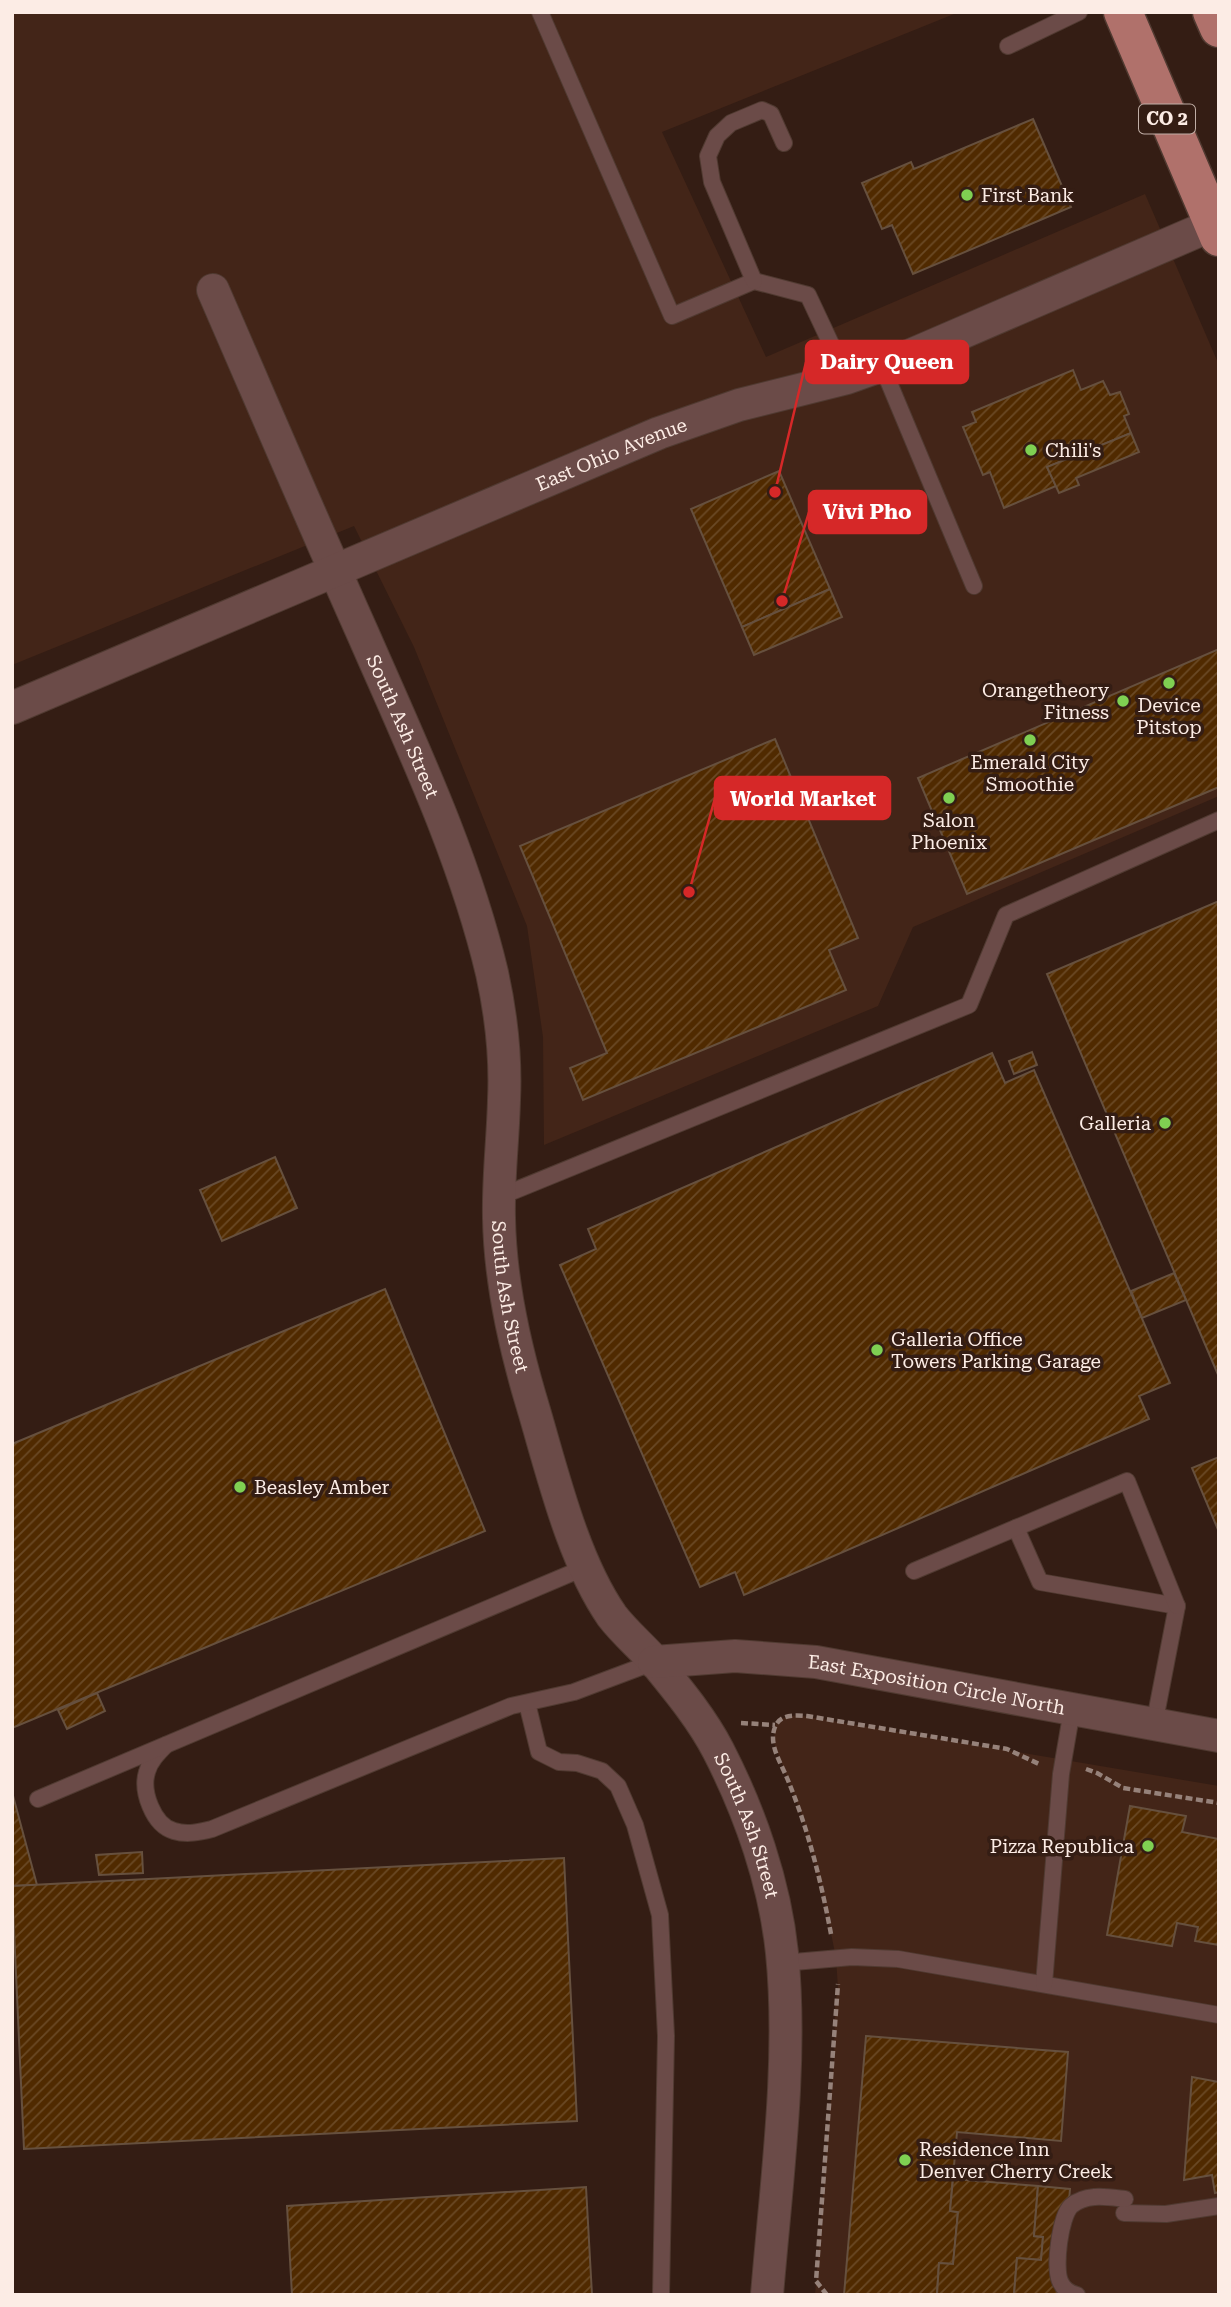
<svg xmlns="http://www.w3.org/2000/svg" width="1231" height="2307" font-family="'Roboto Serif',serif">
	<style>
		.built { fill: #432518 }
		.building { fill: url(#building-hatch); stroke: #66503e; stroke-width: 2 }
		.lines { fill: none; stroke-linecap: round; stroke-linejoin: round }
		.lane-casing { stroke: #503a31; stroke-width: 18 }
		.street-casing { stroke: #503a31; stroke-width: 34 }
		.primary-casing { stroke: #503a31; stroke-width: 41 }
		.path { stroke: #96827a; stroke-width: 4.5; stroke-dasharray: 7 3.5; stroke-linecap: butt }
		.lane { stroke: #6b4b48; stroke-width: 16 }
		.street { stroke: #6b4b48; stroke-width: 32 }
		.primary { stroke: #b0716b; stroke-width: 38 }
		.poi-dot { fill: #7fd052; stroke: #341d14; stroke-width: 2.5 }
		.labels { text-anchor: middle; stroke-width: 7; stroke-linejoin: round; paint-order: stroke }
		.shield { fill: #341d14; stroke: #c0aea6; stroke-width: 2 }
		.shield-label { font-size: 18px; font-weight: bold; fill: #fcece5 }
		.poi-label { font-size: 19px; fill: #fcece5; stroke: #341d14; text-anchor: start }
		.street-label { font-size: 19px; fill: #fcece5; stroke: #341d14 }
		.leader { fill: none; stroke: #d62828; stroke-width: 2.5 }
		.callout-dot { fill: #d62828; stroke: #341d14; stroke-width: 2.5 }
		.callout { fill: #d62828; stroke: #d62828; stroke-width: 2.5 }
		.callout-label { font-size: 21px; text-anchor: middle; font-weight: bold; fill: #fff }
	</style>
	<defs>
		<pattern id="building-hatch" width="6" height="6" patternUnits="userSpaceOnUse" patternTransform="scale(1.75)"><rect width="6" height="6" fill="#502a00"/><path d="M-1 1l2-2M0 6l6-6M5 7l2-2" fill="none" stroke="#6a4925"/></pattern>
	</defs>
	<rect width="100%" height="100%" fill="#341d14"/>
	<!-- built -->
	<g class="built">
		<polygon points="12,12 959,12 662,132 766,357 1145,194 1219,365 1219,796 913,927 878,1006 544,1145 543,1037 527,926 414,647 354,526 12,665"/>
		<polygon points="797,1715 1219,1786 1219,2295 815,2295 834,2060 835,2004 838,1988 836,1958 828,1918 813,1855 802,1816 774,1743 775,1725 780,1719"/>
	</g>
	<!-- building -->
	<g class="building">
		<polygon points="1033,119 1071,207 913,274 892,225 882,229 862,183 911,162 914,169"/>
		<polygon points="1073,370 1081,390 1103,381 1110,395 1120,392 1129,414 1124,416 1131,433 1047,467 1056,486 1004,508 990,472 983,475 963,427 976,422 972,412"/>
		<polygon points="1131,433 1139,452 1076,478 1079,485 1059,493 1047,467"/>
		<polygon points="779,471 830,589 742,627 691,509"/>
		<polygon points="830,589 842,617 754,655 742,627"/>
		<polygon points="1219,649 1219,787 967,894 918,778"/>
		<polygon points="775,739 858,938 829,950 846,990 583,1100 570,1068 607,1053 520,846"/>
		<polygon points="1219,901 1219,1377 1047,974"/>
		<polygon points="1032,1052 1037,1065 1014,1074 1009,1061"/>
		<polygon points="992,1053 1005,1083 1034,1070 1170,1383 1139,1396 1149,1419 744,1595 735,1572 700,1587 560,1265 596,1249 588,1229"/>
		<polygon points="275,1157 297,1208 222,1241 200,1190"/>
		<polygon points="1174,1273 1186,1300 1142,1318 1131,1291"/>
		<polygon points="385,1289 485,1531 12,1728 12,1444"/>
		<polygon points="1219,1457 1219,1532 1192,1468"/>
		<polygon points="97,1693 105,1711 67,1729 58,1710"/>
		<polygon points="12,1792 37,1885 12,1886"/>
		<polygon points="1130,1806 1186,1816 1182,1832 1219,1839 1219,1945 1195,1941 1198,1927 1177,1923 1172,1946 1107,1935"/>
		<polygon points="142,1852 143,1873 99,1875 96,1855"/>
		<polygon points="564,1858 577,2121 24,2149 12,1886"/>
		<polygon points="866,2036 1068,2052 1061,2141 957,2132 950,2211 958,2212 953,2264 939,2263 937,2295 844,2295"/>
		<polygon points="1192,2077 1219,2082 1219,2192 1215,2193 1212,2175 1184,2180"/>
		<polygon points="953,2179 1038,2186 1034,2236 1043,2237 1041,2260 1017,2258 1014,2295 937,2295 939,2263 953,2264 958,2212 950,2211"/>
		<polygon points="1038,2186 1070,2189 1061,2295 1014,2295 1017,2258 1041,2260 1043,2237 1034,2236"/>
		<polygon points="586,2187 592,2295 292,2295 287,2206"/>
	</g>
	<g class="lines">
		<!-- lane casing -->
		<g class="lane-casing">
			<g id="lane">
				<polyline points="540,12 672,316 754,281 808,295 847,378"/>
				<polyline points="1008,46 1079,12"/>
				<polyline points="754,281 712,182 708,156 717,136 731,123 762,110 771,114 784,143"/>
				<polyline points="882,366 974,586"/>
				<polyline points="499,1197 969,1005 1006,915 1219,820"/>
				<polyline points="1016,1528 1040,1582 1177,1606 1154,1725"/>
				<polyline points="914,1571 1127,1481 1177,1606"/>
				<polyline points="527,1703 539,1752 559,1762 577,1763 602,1771 618,1786 635,1825 660,1915 666,2036 661,2295"/>
				<path d="M166,1745C158,1753 150,1761 147,1772C141,1791 153,1825 174,1831C187,1835 200,1832 212,1829L511,1706L574,1692L654,1662"/>
				<polyline points="38,1799 586,1567"/>
				<polyline points="782,1963 852,1957 898,1959 1219,2015"/>
				<polyline points="1044,1984 1061,1774 1072,1710"/>
				<polyline points="1124,2213 1166,2214 1219,2206"/>
				<path d="M1077,2295C1069,2293 1063,2289 1060,2281C1054,2267 1060,2217 1071,2206C1086,2193 1107,2197 1125,2199"/>
			</g>
		</g>
		<!-- street casing -->
		<g class="street-casing">
			<g id="street">
				<path id="s1" d="M213,290C263,405 312,520 363,634C411,744 464,855 492,973C501,1014 506,1058 504,1100C503,1140 498,1178 499,1218C500,1277 513,1339 530,1397C551,1466 571,1557 612,1616C625,1633 642,1647 656,1663C678,1690 702,1719 718,1750C750,1812 775,1884 782,1953C793,2062 776,2185 767,2295"/>
				<path id="s2" d="M12,708L659,433L739,405L847,378L906,357L1219,222"/>
				<path id="s3" d="M654,1662L735,1656L816,1662L1219,1736"/>
			</g>
		</g>
		<!-- primary casing -->
		<g class="primary-casing">
			<g id="primary">
				<polyline points="1123,12 1219,237"/>
				<polyline points="1212,12 1219,28"/>
			</g>
		</g>
		<!-- path -->
		<g class="path">
			<polyline points="741,1723 775,1725"/>
			<polyline points="1086,1769 1097,1773 1123,1788 1219,1803"/>
			<path d="M831,1934C821,1881 808,1828 787,1778C781,1763 768,1744 775,1727C780,1714 795,1715 807,1716L1007,1749L1039,1764"/>
			<polyline points="827,2295 816,2281 838,1984"/>
		</g>
		<!-- lane -->
		<use href="#lane" class="lane"/>
		<!-- street -->
		<use href="#street" class="street"/>
		<!-- primary -->
		<use href="#primary" class="primary"/>
	</g>
	<!-- markers -->
	<g class="poi-dot">
		<circle cx="967" cy="195" r="7"/>
		<circle cx="1031" cy="450" r="7"/>
		<circle cx="1169" cy="683" r="7"/>
		<circle cx="1123" cy="701" r="7"/>
		<circle cx="1030" cy="740" r="7"/>
		<circle cx="949" cy="798" r="7"/>
		<circle cx="1165" cy="1123" r="7"/>
		<circle cx="877" cy="1350" r="7"/>
		<circle cx="240" cy="1487" r="7"/>
		<circle cx="1148" cy="1846" r="7"/>
		<circle cx="905" cy="2160" r="7"/>
	</g>
	<g class="labels">
		<!-- shield labels -->
		<rect class="shield" x="1139" y="104.5" width="56" height="29" rx="5"/>
		<g class="shield-label">
			<text x="1167" y="125">CO 2</text>
		</g>
		<!-- poi labels -->
		<g class="poi-label">
			<text x="981" y="202">First Bank</text>
			<text x="1045" y="457">Chili's</text>
			<text x="1109" y="697" text-anchor="end">Orangetheory<tspan x="1109" dy="22">Fitness</tspan></text>
			<text x="1169" y="712" text-anchor="middle">Device<tspan x="1169" dy="22">Pitstop</tspan></text>
			<text x="1030" y="769" text-anchor="middle">Emerald City<tspan x="1030" dy="22">Smoothie</tspan></text>
			<text x="949" y="827" text-anchor="middle">Salon<tspan x="949" dy="22">Phoenix</tspan></text>
			<text x="1151" y="1130" text-anchor="end">Galleria</text>
			<text x="891" y="1346">Galleria Office<tspan x="891" dy="22">Towers Parking Garage</tspan></text>
			<text x="254" y="1494">Beasley Amber</text>
			<text x="1134" y="1853" text-anchor="end">Pizza Republica</text>
			<text x="919" y="2156">Residence Inn<tspan x="919" dy="22">Denver Cherry Creek</tspan></text>
		</g>
		<!-- street labels -->
		<g class="street-label">
			<text dy="7" stroke="none"><textPath href="#s2" startOffset="651">East Ohio Avenue</textPath></text>
			<text dy="7" stroke="none"><textPath href="#s1" startOffset="476">South Ash Street</textPath></text>
			<text dy="7" stroke="none"><textPath href="#s1" startOffset="1064">South Ash Street</textPath></text>
			<text dy="7" stroke="none"><textPath href="#s3" startOffset="285">East Exposition Circle North</textPath></text>
			<text dy="7" stroke="none"><textPath href="#s1" startOffset="1654">South Ash Street</textPath></text>
		</g>
	</g>
	<!-- callouts -->
	<path class="leader" d="M775 492L806 362M782 601L809 512M689 892L715 798"/>
	<g class="callout-dot">
		<circle cx="775" cy="492" r="7"/>
		<circle cx="782" cy="601" r="7"/>
		<circle cx="689" cy="892" r="7"/>
	</g>
	<g class="callout">
		<rect x="806" y="341" width="162" height="42" rx="7"/>
		<rect x="809" y="491" width="117" height="42" rx="7"/>
		<rect x="715" y="777" width="175" height="42" rx="7"/>
	</g>
	<g class="callout-label">
		<text x="887" y="369">Dairy Queen</text>
		<text x="867" y="519">Vivi Pho</text>
		<text x="803" y="806">World Market</text>
	</g>
	<!-- border -->
	<rect width="1231" height="2307" fill="none" stroke="#fcece5" stroke-width="28"/>
</svg>
